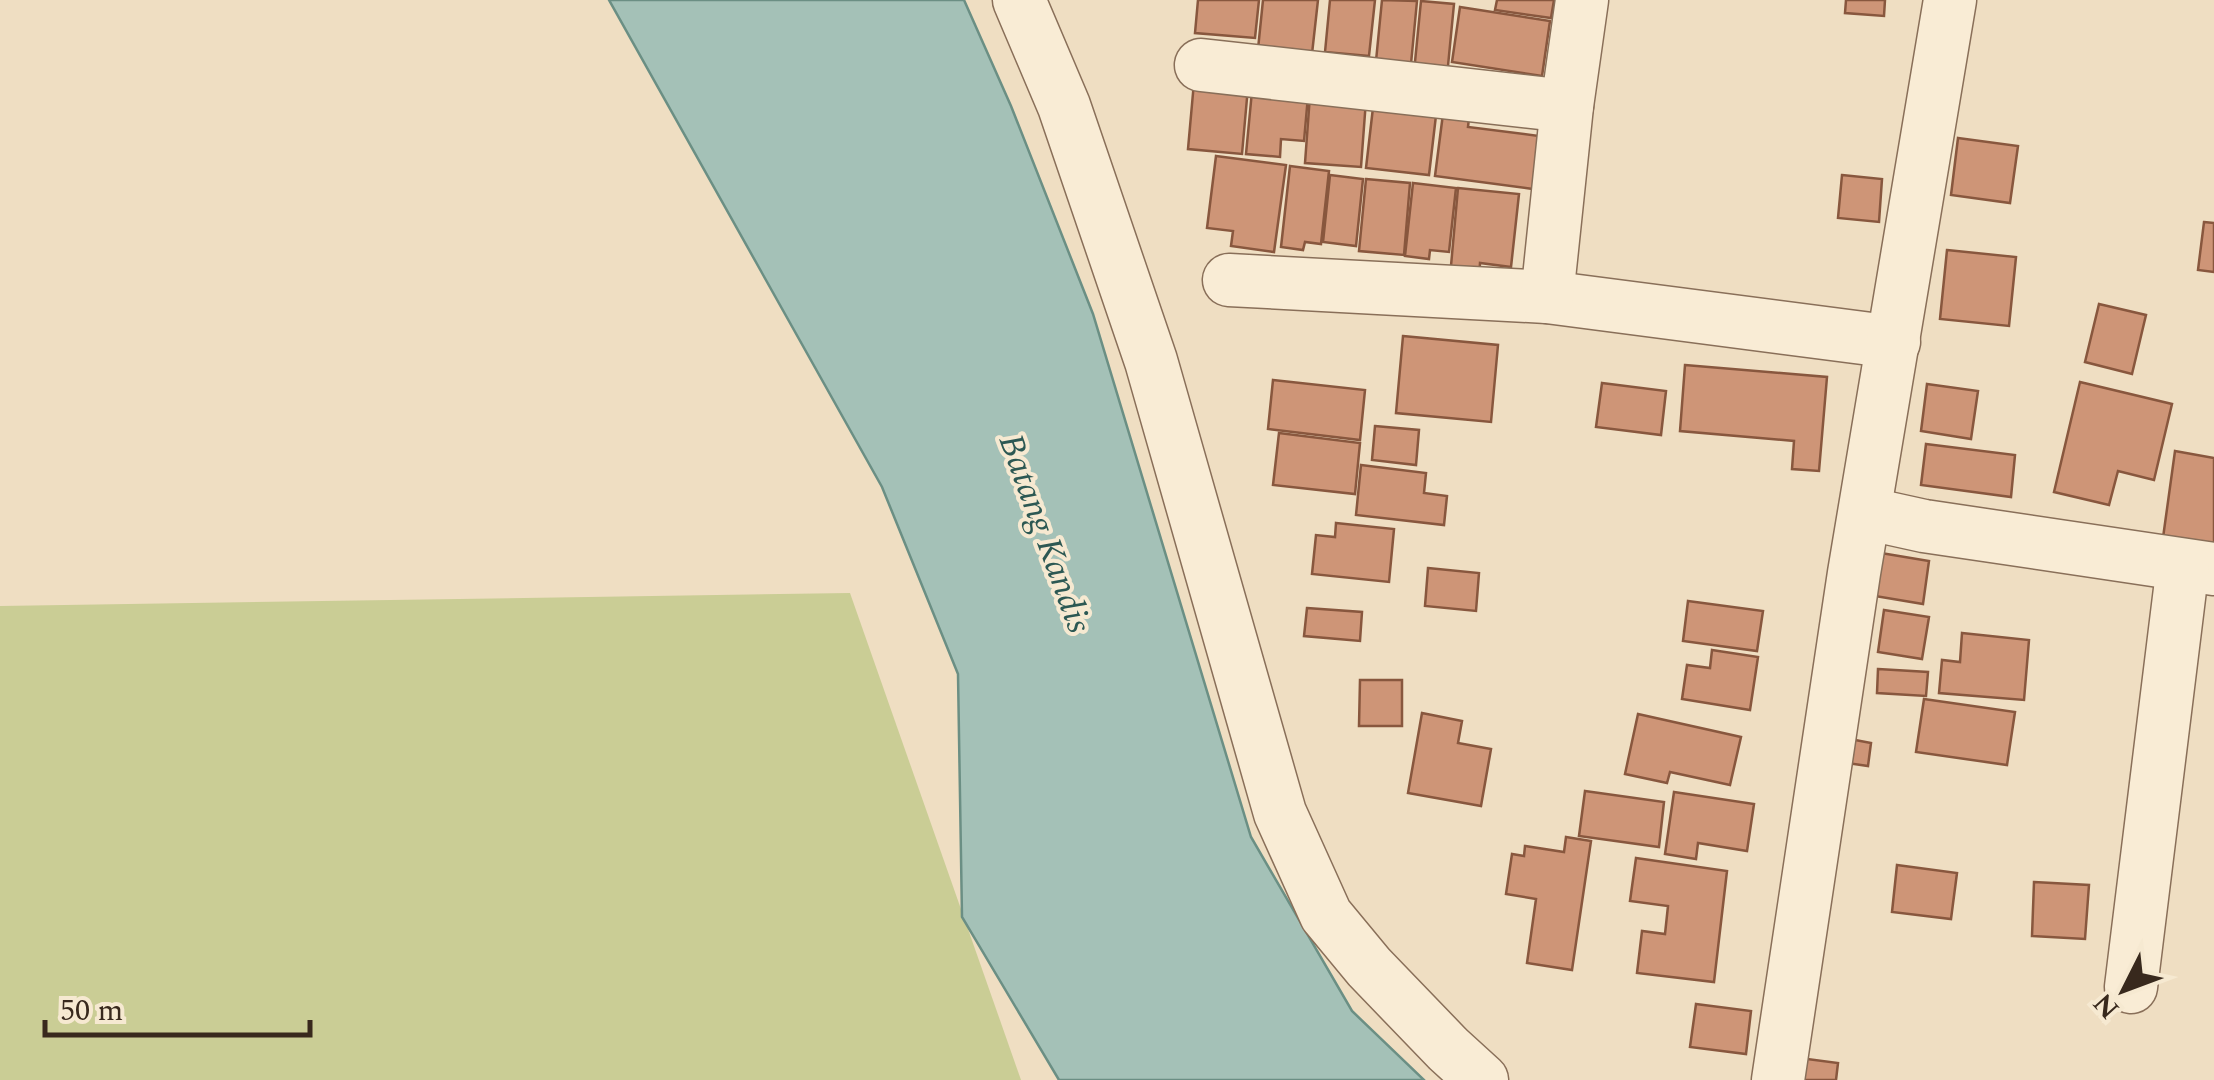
<svg xmlns="http://www.w3.org/2000/svg" width="2214" height="1080" font-family="Spectral,serif">
	<style>
		.green { fill: #cacd95 }
		.water { fill: #a4c1b7; stroke: #6b8f84; stroke-width: 2.5 }
		.building { fill: #ce9577; stroke: #88573e; stroke-width: 2.5 }
		.lines { fill: none; stroke-linecap: round; stroke-linejoin: round }
		.minor-casing { stroke: #896f59; stroke-width: 55 }
		.minor { stroke: #f9ecd5; stroke-width: 52 }
		.labels { text-anchor: middle; stroke-width: 8; stroke-linejoin: round; paint-order: stroke }
		.water-label { font-size: 35px; font-style: italic; fill: #2c5853; stroke: #f6e9d1 }
	</style>
	<rect width="100%" height="100%" fill="#efdec2"/>
	<!-- green -->
	<polygon class="green" points="850,593 1021,1080 0,1080 0,606"/>
	<!-- water -->
	<polygon class="water" points="609,0 964,0 1011,106 1093,314 1251,837 1352,1011 1424,1080 1059,1080 962,917 958,674 882,487"/>
	<!-- building -->
	<g class="building">
		<polygon points="1198,0 1259,0 1255,38 1195,33"/>
		<polygon points="1263,0 1318,0 1312,54 1258,49"/>
		<polygon points="1330,0 1375,0 1369,56 1325,52"/>
		<polygon points="1382,0 1417,1 1411,64 1376,61"/>
		<polygon points="1497,0 1554,0 1551,18 1495,10"/>
		<polygon points="1846,0 1885,0 1884,16 1845,13"/>
		<polygon points="1421,1 1454,4 1447,76 1414,72"/>
		<polygon points="1460,7 1550,21 1542,76 1452,62"/>
		<polygon points="1194,82 1248,87 1242,154 1188,149"/>
		<polygon points="1252,91 1308,96 1304,141 1281,139 1280,157 1246,154"/>
		<polygon points="1310,95 1366,100 1361,167 1305,163"/>
		<polygon points="1374,99 1437,107 1429,175 1366,168"/>
		<polygon points="1444,106 1470,109 1468,127 1539,136 1533,189 1435,176"/>
		<polygon points="1958,138 2018,146 2010,203 1951,195"/>
		<polygon points="1216,156 1286,165 1274,252 1231,246 1233,231 1207,228"/>
		<polygon points="1290,166 1329,171 1321,244 1305,242 1303,250 1281,247"/>
		<polygon points="1330,175 1363,179 1356,246 1323,242"/>
		<polygon points="1842,175 1882,179 1879,222 1838,218"/>
		<polygon points="1366,179 1410,183 1404,255 1359,251"/>
		<polygon points="1413,183 1456,188 1449,252 1430,250 1429,259 1405,256"/>
		<polygon points="1458,188 1519,194 1511,267 1480,263 1479,280 1450,277"/>
		<polygon points="2204,222 2214,223 2214,272 2198,270"/>
		<polygon points="1947,250 2016,257 2009,326 1940,319"/>
		<polygon points="2099,304 2146,315 2132,374 2085,362"/>
		<polygon points="1403,336 1498,345 1491,422 1396,413"/>
		<polygon points="1685,365 1827,377 1819,471 1792,469 1794,441 1680,431"/>
		<polygon points="1273,380 1365,390 1360,440 1268,429"/>
		<polygon points="2080,382 2172,404 2154,480 2118,471 2109,505 2054,492"/>
		<polygon points="1602,383 1666,391 1661,435 1596,427"/>
		<polygon points="1927,384 1978,391 1971,439 1921,431"/>
		<polygon points="1375,426 1419,430 1416,465 1372,460"/>
		<polygon points="1279,433 1360,443 1355,494 1273,485"/>
		<polygon points="1926,444 2015,455 2011,497 1921,485"/>
		<polygon points="2175,451 2214,458 2214,552 2162,545"/>
		<polygon points="1361,465 1426,473 1424,493 1447,496 1444,525 1356,515"/>
		<polygon points="1336,523 1394,529 1389,582 1312,574 1316,535 1335,537"/>
		<polygon points="1881,553 1929,561 1923,604 1875,596"/>
		<polygon points="1428,568 1479,573 1476,611 1425,606"/>
		<polygon points="1688,601 1763,611 1757,651 1683,641"/>
		<polygon points="1307,608 1362,612 1360,641 1304,636"/>
		<polygon points="1884,610 1929,617 1922,659 1878,652"/>
		<polygon points="1962,633 2029,640 2024,700 1939,693 1942,660 1960,662"/>
		<polygon points="1712,650 1758,657 1750,710 1682,699 1687,665 1710,668"/>
		<polygon points="1878,669 1928,672 1926,696 1877,693"/>
		<polygon points="1360,680 1402,680 1402,726 1359,726"/>
		<polygon points="1924,699 2015,712 2007,765 1916,752"/>
		<polygon points="1422,713 1462,721 1458,743 1491,749 1481,806 1408,793"/>
		<polygon points="1638,714 1741,737 1730,785 1670,772 1667,783 1625,774"/>
		<polygon points="1850,739 1871,743 1868,766 1847,763"/>
		<polygon points="1585,791 1664,802 1659,847 1579,836"/>
		<polygon points="1674,792 1754,804 1747,851 1698,843 1696,859 1665,854"/>
		<polygon points="1566,837 1591,841 1572,970 1527,963 1536,899 1506,894 1512,854 1524,856 1525,846 1564,852"/>
		<polygon points="1636,858 1727,871 1714,982 1637,973 1642,931 1665,934 1668,906 1630,901"/>
		<polygon points="1897,865 1957,873 1951,919 1892,912"/>
		<polygon points="2034,882 2089,885 2085,939 2032,936"/>
		<polygon points="1696,1004 1751,1011 1746,1054 1690,1047"/>
		<polygon points="1792,1057 1838,1063 1836,1080 1790,1080"/>
	</g>
	<g class="lines">
		<!-- minor casing -->
		<g class="minor-casing">
			<g id="minor">
				<polyline points="1019,0 1064,106 1151,361 1280,813 1326,915 1369,967 1448,1049 1482,1080"/>
				<polyline points="1201,65 1567,106"/>
				<polyline points="1229,280 1547,297 1894,342"/>
				<polyline points="1547,297 1567,106 1582,0"/>
				<polyline points="1865,513 1924,526 2214,569"/>
				<polyline points="2131,987 2183,565"/>
				<polyline points="1778,1080 1854,573 1950,0"/>
			</g>
		</g>
		<!-- minor -->
		<use href="#minor" class="minor"/>
	</g>
	<g class="labels">
		<!-- water labels -->
		<g class="water-label">
			<text transform="translate(1046 533) rotate(70)" y="12">Batang Kandis</text>
		</g>
	</g>
	<!-- north arrow -->
	<g transform="translate(2124 990) rotate(228)" stroke="#f6e9d1" stroke-width="8" paint-order="stroke">
	<path d="M0-8L18 38L0 25L-18 38Z" fill="#38291d"/>
	<text y="-15" font-size="28" font-weight="bold" text-anchor="middle" fill="#38291d">N</text>
	</g>
	<!-- scale -->
	<path d="M45 1020v15h265v-15" fill="none" stroke="#38291d" stroke-width="5"/>
	<text x="60" y="1020" font-size="30" fill="#38291d" stroke="#f6e9d1" stroke-width="8" paint-order="stroke">50 m</text>
</svg>
